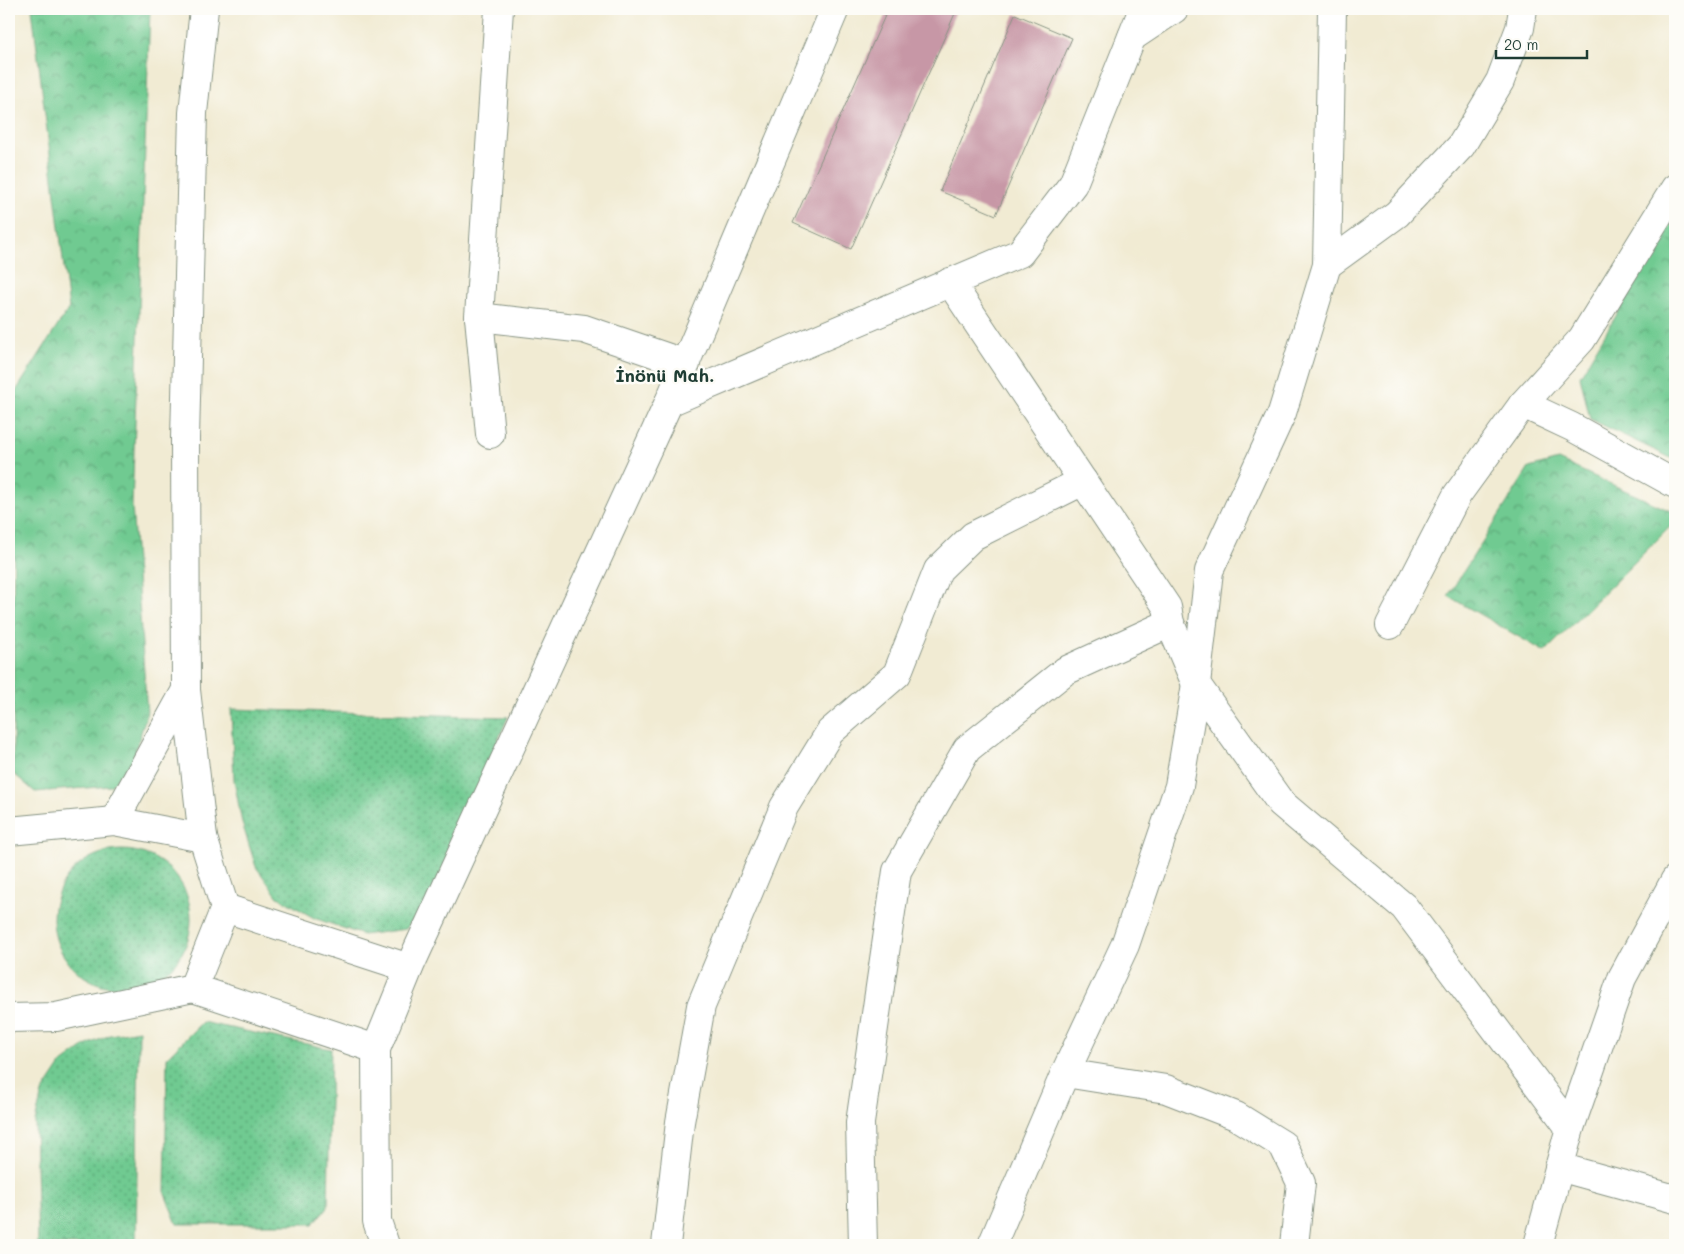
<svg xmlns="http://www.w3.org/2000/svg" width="1684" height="1254" font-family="Mali,sans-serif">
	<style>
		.grass { fill: url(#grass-dots); stroke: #488462 }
		.park { fill: url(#park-crowns); stroke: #488462 }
		.building { fill: #c797a6 }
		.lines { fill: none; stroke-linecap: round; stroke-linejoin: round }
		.minor-casing { stroke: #889484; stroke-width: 30 }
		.minor { stroke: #fff; stroke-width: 28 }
		.labels { text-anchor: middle; stroke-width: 5; stroke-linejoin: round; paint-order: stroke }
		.district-label { font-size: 18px; font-weight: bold; fill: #1f3d34; stroke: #fdfcf7 }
	</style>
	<defs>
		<pattern id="grass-dots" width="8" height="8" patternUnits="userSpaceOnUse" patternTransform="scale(1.25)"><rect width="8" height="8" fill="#70ca91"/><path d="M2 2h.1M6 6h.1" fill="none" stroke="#5ba577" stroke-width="1.8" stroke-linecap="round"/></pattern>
		<pattern id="park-crowns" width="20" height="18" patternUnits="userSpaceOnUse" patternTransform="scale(1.25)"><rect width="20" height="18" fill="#70ca91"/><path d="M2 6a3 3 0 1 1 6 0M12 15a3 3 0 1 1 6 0" fill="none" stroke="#5ba577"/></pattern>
	</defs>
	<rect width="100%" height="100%" fill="#fdfcf7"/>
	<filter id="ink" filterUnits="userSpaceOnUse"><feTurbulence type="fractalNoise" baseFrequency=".02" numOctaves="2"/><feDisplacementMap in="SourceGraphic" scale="10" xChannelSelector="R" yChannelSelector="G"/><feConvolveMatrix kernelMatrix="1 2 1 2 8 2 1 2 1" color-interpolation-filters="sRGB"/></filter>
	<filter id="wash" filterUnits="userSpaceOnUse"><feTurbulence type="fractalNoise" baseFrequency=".0096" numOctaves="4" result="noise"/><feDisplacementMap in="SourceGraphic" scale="20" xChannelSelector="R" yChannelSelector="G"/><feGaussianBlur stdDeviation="1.12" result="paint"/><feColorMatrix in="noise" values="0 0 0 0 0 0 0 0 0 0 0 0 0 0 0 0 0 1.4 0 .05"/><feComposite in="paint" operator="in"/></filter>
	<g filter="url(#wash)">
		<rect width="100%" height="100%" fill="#f1ebd3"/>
		<!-- grass -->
		<g class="grass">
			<polygon points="231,709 508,717 430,899 406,929 363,935 314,918 278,897 256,867 242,823 234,780"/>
			<circle cx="122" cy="919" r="69"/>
			<polygon points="202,1022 331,1049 328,1207 313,1224 177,1224 165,1194 167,1057"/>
			<polygon points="139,1030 136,1245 38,1245 35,1122 42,1093 62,1063 85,1046 110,1035"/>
		</g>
		<!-- park -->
		<g class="park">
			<polygon points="32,9 150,9 132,506 147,713 133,759 111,786 35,792 13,773 14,394 69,308"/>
			<polygon points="1675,217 1675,460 1590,419 1580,376"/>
			<polygon points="1558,460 1675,513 1675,522 1545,652 1448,596 1529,468"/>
		</g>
		<g id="blocks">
			<!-- building -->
			<g class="building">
				<polygon points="888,9 957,9 851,249 793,223"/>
				<polygon points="1015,14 1072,38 996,215 940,191"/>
			</g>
		</g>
	</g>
	<g filter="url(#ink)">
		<use href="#blocks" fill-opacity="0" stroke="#889484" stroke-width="1"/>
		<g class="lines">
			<!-- minor casing -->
			<g class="minor-casing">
				<g id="minor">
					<polyline points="1132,37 1174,9"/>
					<polyline points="1675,188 1582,339 1523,404 1572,427 1675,484"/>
					<polyline points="1327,265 1397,214 1461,146 1500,81 1520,28 1523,9"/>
					<polyline points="950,282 1167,607 1170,623 1196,684 1281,803 1404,907 1570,1128"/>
					<polyline points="479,317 584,329 686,364"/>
					<polyline points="669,402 1020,253 1073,184 1143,9"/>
					<polyline points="490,434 479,317 499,9"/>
					<polyline points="1390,625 1457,495 1523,404"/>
					<polyline points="114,821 186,690"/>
					<polyline points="9,831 114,821 203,838"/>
					<polyline points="225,908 409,968"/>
					<polyline points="193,988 376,1049"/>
					<polyline points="9,1018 56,1017 193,988 225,908 203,838 186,690 185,439 193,113 204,9"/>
					<polyline points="1065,1073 1166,1089 1236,1116 1283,1145 1301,1183 1294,1245"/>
					<polyline points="1559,1167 1675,1199"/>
					<polyline points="385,1245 377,1221 376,1049 409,968 669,402 835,9"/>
					<polyline points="666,1245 680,1122 701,1006 784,807 830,732 897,674 938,570 973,536 1083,481"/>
					<polyline points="863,1245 860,1123 897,871 967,749 1065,671 1170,623"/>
					<polyline points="992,1245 1065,1073 1125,945 1179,786 1196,684 1209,571 1282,413 1327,265 1332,9"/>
					<polyline points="1538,1245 1570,1128 1622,978 1675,880"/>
				</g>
			</g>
			<!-- minor -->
			<use href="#minor" class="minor"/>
		</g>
	</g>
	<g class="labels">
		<!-- district labels -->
		<g class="district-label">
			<text x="665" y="382">İnönü Mah.</text>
		</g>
	</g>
	<!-- margin -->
	<rect width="1684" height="1254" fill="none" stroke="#fdfcf7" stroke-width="30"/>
	<!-- scale -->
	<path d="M1496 50v8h91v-8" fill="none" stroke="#1f3d34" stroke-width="2.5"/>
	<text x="1504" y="50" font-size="15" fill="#1f3d34" stroke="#fdfcf7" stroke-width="4" paint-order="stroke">20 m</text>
</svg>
